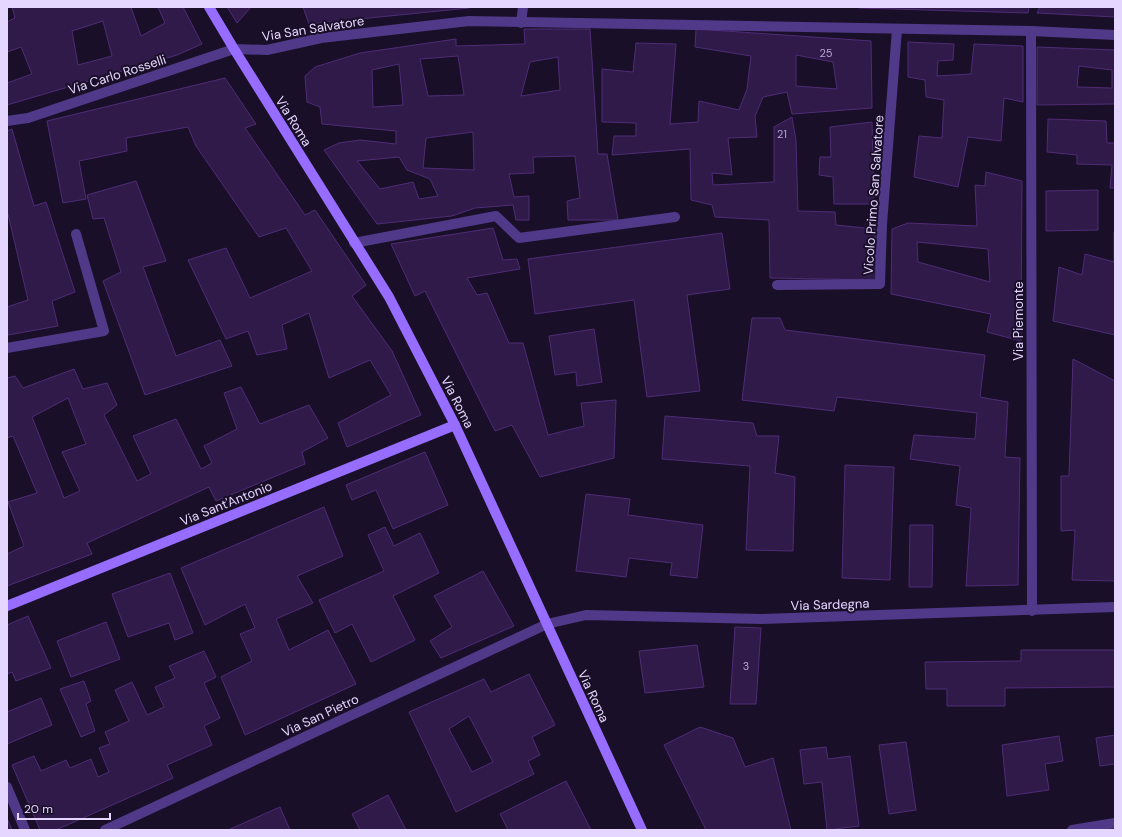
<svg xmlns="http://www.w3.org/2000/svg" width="1122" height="837" font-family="'DM Sans',sans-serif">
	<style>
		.building { fill: #301a4a; stroke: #4e2c76; fill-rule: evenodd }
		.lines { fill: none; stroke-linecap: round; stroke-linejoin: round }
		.service { stroke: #503989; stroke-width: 10 }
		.minor { stroke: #503989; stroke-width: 10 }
		.tertiary { stroke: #503989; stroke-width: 10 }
		.secondary { stroke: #966dff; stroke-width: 10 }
		.labels { text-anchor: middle; stroke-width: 4; stroke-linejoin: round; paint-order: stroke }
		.number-label { font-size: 11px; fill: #b8a7d2 }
		.street-label { font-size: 13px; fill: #e5d6ff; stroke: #1a0f28 }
	</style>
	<rect width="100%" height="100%" fill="#1a0f28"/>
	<!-- building -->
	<g class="building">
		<path d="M12,7H131L141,36L165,23L158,7H183L202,44L177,55L7,105V83L32,74L21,47L7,52V22L15,18ZM103,21L112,56L78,65L72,31Z"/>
		<polygon points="227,7 251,7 237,23"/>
		<polygon points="303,7 469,7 469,8 309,24"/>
		<polygon points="859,7 1029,7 1028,13 859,8"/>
		<polygon points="1040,7 1115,7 1115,17 1037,13"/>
		<path d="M524,29H590L598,154H607L618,220H568L567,201L580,198L575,156L533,157L534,173L509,174L514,197L529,196V220H516L513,205L475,208L452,216L377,224L324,150L339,143L360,140L396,144V131L322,124L320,107L307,102L305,76L315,67L360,53L456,39V46L525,44ZM458,56L464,95L428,96L420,59ZM558,57L560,90L521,96L530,62ZM399,64L403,105L373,107L372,70ZM473,132L474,170L423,168L426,138ZM399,157L407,170L430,179L438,196L419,199L413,182L380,189L357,161Z"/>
		<path d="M696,29L871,41L872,108L792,114L787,92L763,97L755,116L757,137L728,138L732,175L712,173L713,185L774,182V127L792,117L796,140L798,211L835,212L836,225L875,229L876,280L770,278L769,220L715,217L712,205L691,200L690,149L612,155L614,136H636V123L602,122V69L633,72L636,43L676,44L670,124L698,122L699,101L739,110L747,89L751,56L695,47ZM796,55L833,62L837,89L796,86Z"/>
		<polygon points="908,42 954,44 953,60 938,61 937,76 971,74 974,44 1023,46 1023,102 1004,98 1001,141 968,137 958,187 914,177 919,136 942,138 944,100 926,97 925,80 908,77"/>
		<path d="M1037,47L1115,50V104L1037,105ZM1079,66L1112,70V88L1077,87Z"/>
		<polygon points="225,78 256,124 245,128 305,215 315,210 366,285 352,296 392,351 421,415 347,447 338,423 391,395 370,360 329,378 309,313 282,325 287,349 257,355 248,331 226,339 188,260 226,248 250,298 312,271 286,228 259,237 196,146 188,127 126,138 127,151 79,161 86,199 63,203 47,121"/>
		<polygon points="1048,119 1106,121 1107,143 1115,143 1115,188 1110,188 1112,165 1077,164 1077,155 1047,152"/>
		<polygon points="872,122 874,204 834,204 833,177 819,175 820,157 831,157 830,127"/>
		<polygon points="12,129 34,206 46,202 75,292 52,301 58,326 8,335 7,328 7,307 28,300 8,214 7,215 7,131"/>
		<path d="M986,172L1022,181L1021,341L987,332L991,314L891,294L892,229L908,223L977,226L975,185L985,186ZM917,242L988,249L990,282L918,262Z"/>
		<polygon points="136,181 166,261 143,267 176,356 220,340 232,366 145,395 103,281 121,272 104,218 93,219 87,195"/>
		<polygon points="1098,190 1098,230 1046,231 1046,191"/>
		<polygon points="493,228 503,260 517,259 520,269 467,278 477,295 487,293 509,343 523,343 548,435 584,426 581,403 616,400 614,458 540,477 512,425 495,431 425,291 415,296 391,244"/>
		<polygon points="1114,232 1115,232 1115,335 1053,321 1059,267 1082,275 1085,254 1114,262"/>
		<polygon points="722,233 730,289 687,295 700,391 647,397 634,300 535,314 528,259"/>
		<polygon points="752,318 780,318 785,330 985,355 980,397 1008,402 1005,457 1020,458 1018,585 966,586 971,508 956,505 960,466 910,459 914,435 975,439 977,413 837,397 834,411 742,400"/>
		<polygon points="594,329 602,382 577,386 576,372 555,375 549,336"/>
		<polygon points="1073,359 1115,381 1115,581 1072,580 1075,530 1061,531 1061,476 1069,476"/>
		<path d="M74,369L83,389L107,383L117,405L104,415L137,481L151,474L133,436L176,419L201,469L212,463L204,446L237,429L224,393L241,387L260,424L309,405L328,438L302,452L305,464L216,501L209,487L87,543L92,554L7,586V554L24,546L8,502L37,493L13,436L7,438V378L15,376L23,388ZM68,398L86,444L62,452L80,491L64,498L32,417Z"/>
		<polygon points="665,416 753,423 757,436 779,436 775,473 795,477 793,551 746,550 750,466 662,459"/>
		<polygon points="425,452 448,505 393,529 376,490 352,500 346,485"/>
		<polygon points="845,465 894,467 890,580 842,578"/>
		<polygon points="586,494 630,499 628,515 703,525 697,578 670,575 672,563 629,558 626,577 576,571"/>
		<polygon points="324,507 343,556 297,576 313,603 276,619 289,650 328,630 356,684 245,735 221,677 252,661 240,634 255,628 245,604 205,625 181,568"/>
		<polygon points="910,525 933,525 932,587 909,587"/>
		<polygon points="385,527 394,546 420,533 439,573 393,596 415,640 371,662 352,624 335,633 319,600 384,571 368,535"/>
		<polygon points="483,571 514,626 441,658 430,641 452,627 434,596"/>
		<polygon points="170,573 193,633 175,640 169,623 128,637 112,594"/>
		<polygon points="28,616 51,668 16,681 12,672 7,674 7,625"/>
		<polygon points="106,622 120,659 71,677 57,641"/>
		<polygon points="735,627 761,628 756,704 730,704"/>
		<polygon points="697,645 704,687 645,693 639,651"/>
		<polygon points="1021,650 1115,650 1115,687 1005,688 1005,706 947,706 947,689 926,689 925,662 1021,661"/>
		<polygon points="204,651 216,677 204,683 220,718 204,726 212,745 167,765 173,778 56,830 40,830 12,765 34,756 41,771 66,760 70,768 91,759 98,777 109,772 99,748 110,744 105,732 129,721 115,690 132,682 147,715 164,707 155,687 175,678 169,666"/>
		<path d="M529,674L555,725L532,737L540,755L528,761L534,774L456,812L409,712L484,679L491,692ZM469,716L493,762L472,772L449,729Z"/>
		<polygon points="84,681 91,701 86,704 95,731 81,737 60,689"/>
		<polygon points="41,698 52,725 7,744 7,712"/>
		<polygon points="700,727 733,738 745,767 773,758 791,830 706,830 664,745"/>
		<polygon points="1115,735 1115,764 1100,766 1096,738"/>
		<polygon points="1059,736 1063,761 1045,764 1049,790 1007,796 1002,745"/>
		<polygon points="906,742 916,810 889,814 879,745"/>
		<polygon points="826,747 828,759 850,756 859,826 827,830 822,782 804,784 800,750"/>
		<polygon points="566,781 591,830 508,830 500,814"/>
		<polygon points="388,795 406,830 360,830 352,814"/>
		<polygon points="280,807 290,830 228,830"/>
		<polygon points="7,818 12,830 7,830"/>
	</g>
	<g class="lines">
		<!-- service -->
		<g class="service">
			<polyline points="354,243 496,216 519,238 675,217"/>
			<polyline points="7,348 104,331 76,234"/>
		</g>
		<!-- minor -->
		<g class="minor">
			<polyline points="521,23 523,7"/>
			<polyline points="1031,31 1032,611"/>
			<polyline points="7,121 28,118 234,49"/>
			<polyline points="777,285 880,284 882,224 897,29"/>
			<polyline points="7,787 25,830"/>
			<polyline points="105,830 547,624 586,615 762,619 1115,607"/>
			<polyline points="1072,830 1115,823"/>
		</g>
		<!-- tertiary -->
		<polyline class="tertiary" points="234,49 267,50 321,38 469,21 1031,31 1115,35"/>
		<!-- secondary -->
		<g class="secondary">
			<polyline points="209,7 234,49 389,297 455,425 642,830"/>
			<polyline points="7,606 455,425"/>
		</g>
	</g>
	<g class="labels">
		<!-- number labels -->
		<g class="number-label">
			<text x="826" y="57">25</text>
			<text x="782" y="138">21</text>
			<text x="746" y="670">3</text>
		</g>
		<!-- street labels -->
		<g class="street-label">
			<text transform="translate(313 28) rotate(-9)" y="5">Via San Salvatore</text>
			<text transform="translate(117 74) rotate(-18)" y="5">Via Carlo Rosselli</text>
			<text transform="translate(294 121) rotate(58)" y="5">Via Roma</text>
			<text transform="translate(873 195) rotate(-86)" y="5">Vicolo Primo San Salvatore</text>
			<text transform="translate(1018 321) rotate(-90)" y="5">Via Piemonte</text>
			<text transform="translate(458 402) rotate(63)" y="5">Via Roma</text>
			<text transform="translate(226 503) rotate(-22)" y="5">Via Sant'Antonio</text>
			<text transform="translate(830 604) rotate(-2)" y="5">Via Sardegna</text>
			<text transform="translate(594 696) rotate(65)" y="5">Via Roma</text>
			<text transform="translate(320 715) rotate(-25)" y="5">Via San Pietro</text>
		</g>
	</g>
	<!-- border -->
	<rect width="1122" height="837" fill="none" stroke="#e5d6ff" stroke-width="16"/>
	<!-- scale -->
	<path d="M18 813v6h92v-6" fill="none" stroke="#e5d6ff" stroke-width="2"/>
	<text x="24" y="813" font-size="12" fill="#e5d6ff" stroke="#1a0f28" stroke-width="3" paint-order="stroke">20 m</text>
</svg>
